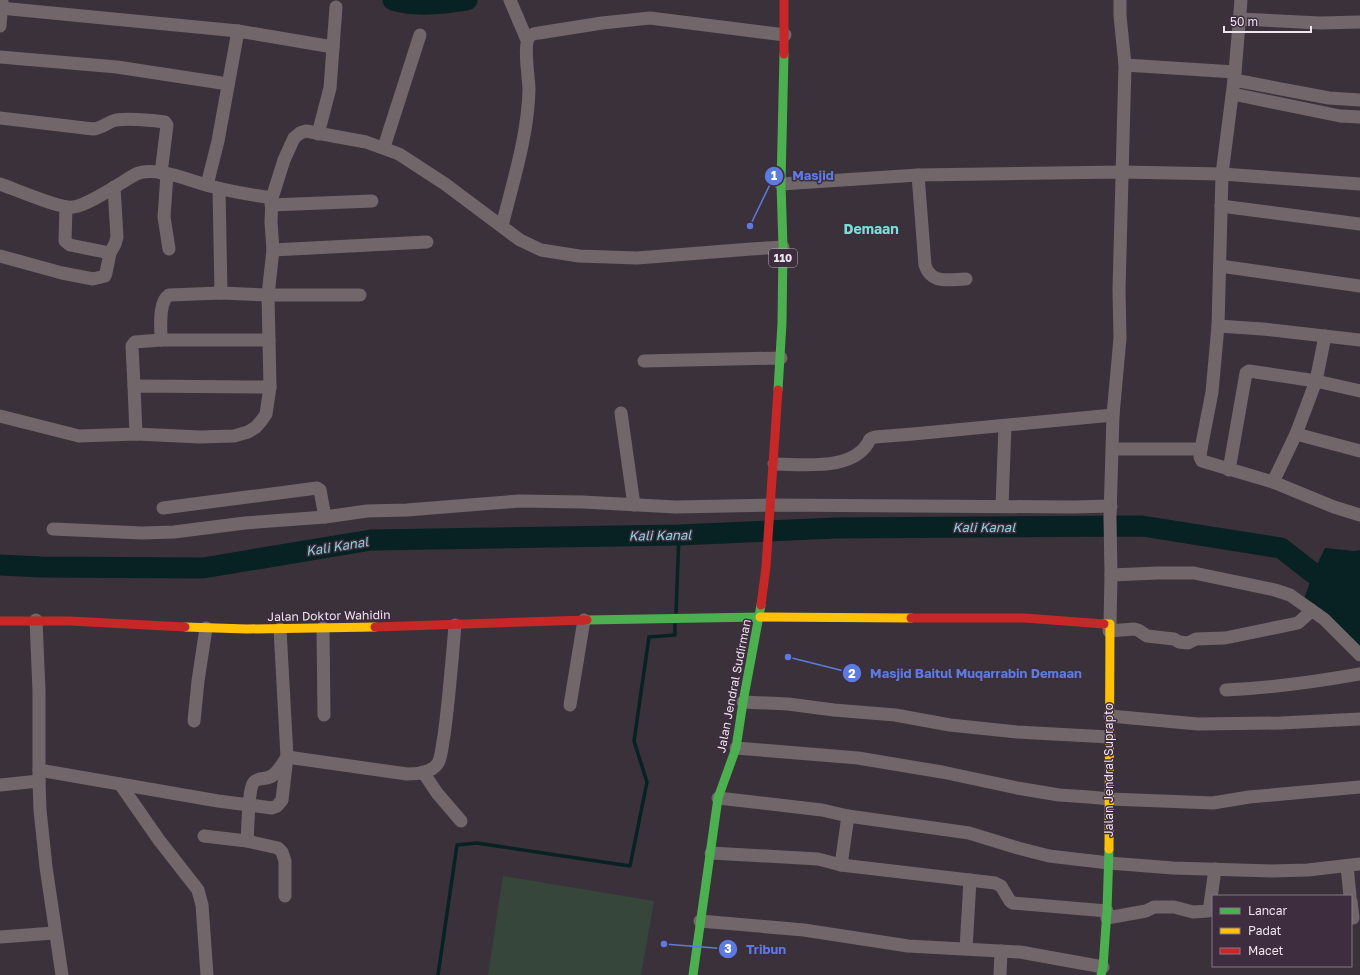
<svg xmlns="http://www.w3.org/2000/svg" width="1360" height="975" font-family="'Golos Text',sans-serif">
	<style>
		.green { fill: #37463a }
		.water { fill: #082123 }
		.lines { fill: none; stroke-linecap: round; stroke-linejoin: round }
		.stream { stroke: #082123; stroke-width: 3.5 }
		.river { stroke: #082123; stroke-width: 21 }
		.street { stroke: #71676a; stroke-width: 13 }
		.fast { stroke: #4caf50; stroke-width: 9 }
		.slow { stroke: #ffc107; stroke-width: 9 }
		.jam { stroke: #c62828; stroke-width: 9 }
		.labels { text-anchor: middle; stroke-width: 3; stroke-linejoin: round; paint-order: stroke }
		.shield { fill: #3e2d3f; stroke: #b9acba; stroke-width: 1 }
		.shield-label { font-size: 11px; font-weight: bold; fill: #eee3ee }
		.street-label { font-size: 12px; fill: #eee3ee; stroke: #3e2d3f }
		.water-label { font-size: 13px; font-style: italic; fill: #8ad3d7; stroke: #3e2d3f }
		.quarter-label { font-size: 14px; font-weight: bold; fill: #77e1d7; stroke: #3e2d3f }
		.leader { fill: none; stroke: #5c7bdf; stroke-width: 1.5 }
		.callout-dot { fill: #5c7bdf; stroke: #3e2d3f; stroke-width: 1.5 }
		.mark-label { font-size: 12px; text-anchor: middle; font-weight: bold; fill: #fff }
		.callout-label { font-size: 13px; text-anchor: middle; font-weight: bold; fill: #5c7bdf; stroke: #3e2d3f; stroke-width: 3; stroke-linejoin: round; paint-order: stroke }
	</style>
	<rect width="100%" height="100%" fill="#3a313b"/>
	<!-- green -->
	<polygon class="green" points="503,876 654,901 641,975 488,975"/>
	<!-- water -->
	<polygon class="water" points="1325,548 1354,551 1360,550 1360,648 1304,599 1313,573"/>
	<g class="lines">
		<!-- stream -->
		<g class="stream">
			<polyline points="676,612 679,535"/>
			<polyline points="438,975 457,845 477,843 630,866 647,782 634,741 649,637 675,635 675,625"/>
		</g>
		<!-- river -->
		<g class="river">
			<path d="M393,0C419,7 442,4 467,0"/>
			<polyline points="0,565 41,567 203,568 371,540 679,535 835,528 1142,526 1281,548 1313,573"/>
		</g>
		<!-- street -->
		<g class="street">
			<polyline points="510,0 527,40"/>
			<polyline points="0,8 238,31 333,47"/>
			<polyline points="1240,19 1320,23 1360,22"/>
			<polyline points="0,26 2,0"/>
			<polyline points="0,57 117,67 228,84"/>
			<polyline points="1125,65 1235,72"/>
			<polyline points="1234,80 1329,98 1360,100"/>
			<polyline points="1233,94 1340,116 1360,117"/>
			<path d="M0,118L93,129C103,128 107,122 116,120C132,118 149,120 165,122L167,125L161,173"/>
			<polyline points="318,134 330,88 336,7"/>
			<polyline points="384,147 420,35"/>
			<polyline points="167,174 164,217 169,249"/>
			<path d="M918,175L925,265C931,285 950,279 966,279"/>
			<path d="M0,184C15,189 60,209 73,207C89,205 120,183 136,174C156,165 192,182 214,187C233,192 252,195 272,198L284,160L294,138L300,133L306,131L366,142L399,154L445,184L520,240L541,250L579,256L637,258L751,249L783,247"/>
			<polyline points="781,184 918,175 1122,172 1222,174 1360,184"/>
			<polyline points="207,185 218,141 238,31"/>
			<polyline points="219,189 221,293"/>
			<polyline points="271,205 372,201"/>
			<polyline points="1221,206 1360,224"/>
			<polyline points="66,207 65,241 70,245 110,253"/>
			<path d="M502,226C513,181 528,136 529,89C529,78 522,41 531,35C533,34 537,33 539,33L602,23L650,18L785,35"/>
			<polyline points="273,250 427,242"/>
			<polyline points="0,256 62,273 93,279 105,276 106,273 110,253 115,244 117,237 114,187"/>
			<polyline points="1220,266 1360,286"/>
			<polyline points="1218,326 1263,329 1360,340"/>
			<path d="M161,340C161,327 158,302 169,295L221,293L268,295H360"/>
			<polyline points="644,361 781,358"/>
			<polyline points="134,386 132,346 135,342 161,340 269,340"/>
			<polyline points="621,413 634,505"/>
			<polyline points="0,416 79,436 136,434 200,437 234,436 248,432 256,427 262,420 266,414 270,387 268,295 273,250 271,222 272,198"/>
			<polyline points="136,434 134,386 270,387"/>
			<polyline points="1296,434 1316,381 1325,336"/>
			<polyline points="1113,449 1201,449 1212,392 1218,326 1222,174 1235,72 1241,0"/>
			<polyline points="1201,449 1200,457 1202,461 1273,482 1296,434 1360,451"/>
			<path d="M774,464C803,464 856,472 870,439L875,437L913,434L1113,415"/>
			<polyline points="1229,470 1246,373 1249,371 1316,381 1360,391"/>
			<polyline points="1273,482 1334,507 1360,515"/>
			<polyline points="1002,506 1005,426"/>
			<polyline points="163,508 317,488 320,490 325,517"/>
			<polyline points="53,529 142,533 174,532 245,523 325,517 367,511 407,510 519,501 583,502 676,507 770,505 1073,507 1111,506"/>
			<polyline points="1111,575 1158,573 1194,573 1275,590 1290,595 1324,619 1360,655"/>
			<polyline points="36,620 39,691 39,781 40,810 46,867 62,975"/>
			<polyline points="1110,624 1111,575 1110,517 1113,415 1120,338 1119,290 1125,65 1120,16 1120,0"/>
			<polyline points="323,628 324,715"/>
			<polyline points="1109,631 1134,629 1138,630 1147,636 1174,639 1179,642 1188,643 1196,639 1225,638 1298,623 1308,614 1310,609"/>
			<path d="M1226,690C1271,688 1315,682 1360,674"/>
			<polyline points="743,702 788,704 834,710 895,715 950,725 1017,732 1109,737"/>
			<polyline points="570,705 584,620"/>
			<polyline points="1110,716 1198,724 1281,723 1360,719"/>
			<polyline points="194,721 198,681 206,628"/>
			<polyline points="736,748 858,758 942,772 1017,788 1059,795 1089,797 1110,799 1213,803 1249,797 1360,787"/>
			<polyline points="39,770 218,801 272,808 277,806 282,800 287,757 280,629"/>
			<polyline points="423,772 437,793 461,821"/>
			<polyline points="120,784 159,840 198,890 202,905 207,975"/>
			<polyline points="0,785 39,781"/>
			<polyline points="718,798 822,810 848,816 969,833 1018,848 1049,856 1109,863 1173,868 1272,871 1308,870 1360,864"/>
			<polyline points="204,836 247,841 278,848 282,852 285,861 285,896"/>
			<path d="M247,841C248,830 248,788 254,782C258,777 266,780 272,776C278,772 283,763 287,757L407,774C418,774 432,773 438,763C442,756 442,744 444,736C449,699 452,662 455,625"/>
			<polyline points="711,853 818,859 841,865 995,883 1001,886 1010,901 1013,903 1107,911"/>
			<polyline points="841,865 848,816"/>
			<polyline points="1347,866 1350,896"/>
			<polyline points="1351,901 1353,918"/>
			<polyline points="1107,918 1146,911 1154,907 1174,907 1193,912 1208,911 1210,905 1215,869"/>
			<polyline points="700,921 804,930 908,946 1020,952 1103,967"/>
			<polyline points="0,937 54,933"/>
			<polyline points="966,949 970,880"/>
			<polyline points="1000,975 1001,951"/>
		</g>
		<!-- fast -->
		<g class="fast">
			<polyline points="778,390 782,323 783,247 781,184 784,54"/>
			<polyline points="587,620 760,617"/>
			<polyline points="693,975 718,798 736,748 743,702 761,605"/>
			<polyline points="1101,975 1103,967 1107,911 1109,849"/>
		</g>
		<!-- slow -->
		<g class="slow">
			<polyline points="760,617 911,618"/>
			<polyline points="1104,624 1110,624 1109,849"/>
			<polyline points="185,627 247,629 375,627"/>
		</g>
		<!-- jam -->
		<g class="jam">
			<polyline points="784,0 784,54"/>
			<polyline points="761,605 766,567 778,390"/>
			<polyline points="911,618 1025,618 1104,624"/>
			<polyline points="0,621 70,621 185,627"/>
			<polyline points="375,627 587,620"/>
		</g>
	</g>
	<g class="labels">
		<!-- shield labels -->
		<rect class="shield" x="769" y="249" width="28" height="18" rx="3"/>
		<g class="shield-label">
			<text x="783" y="262">110</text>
		</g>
		<!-- street labels -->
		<g class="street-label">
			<text transform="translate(329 616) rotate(-1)" y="4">Jalan Doktor Wahidin</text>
			<text transform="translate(734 686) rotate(-79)" y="4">Jalan Jendral Sudirman</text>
			<text transform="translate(1109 770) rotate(-90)" y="4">Jalan Jendral Suprapto</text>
		</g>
		<!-- water labels -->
		<g class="water-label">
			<text x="984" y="532">Kali Kanal</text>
			<text transform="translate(660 535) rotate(-1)" y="5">Kali Kanal</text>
			<text transform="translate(337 546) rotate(-9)" y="5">Kali Kanal</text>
		</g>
		<!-- quarter labels -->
		<g class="quarter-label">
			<text x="871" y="234">Demaan</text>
		</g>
	</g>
	<!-- callouts -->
	<path class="leader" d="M750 226L774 176M788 657L852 673M664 944L728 949"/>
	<g class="callout-dot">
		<circle cx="750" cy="226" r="4"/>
		<circle cx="788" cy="657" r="4"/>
		<circle cx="664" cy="944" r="4"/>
		<circle cx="774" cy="176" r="10"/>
		<circle cx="852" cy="673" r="10"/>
		<circle cx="728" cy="949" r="10"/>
	</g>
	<g class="mark-label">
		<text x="774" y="180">1</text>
		<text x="852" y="678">2</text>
		<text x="728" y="953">3</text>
	</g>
	<g class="callout-label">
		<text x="813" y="180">Masjid</text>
		<text x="976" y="678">Masjid Baitul Muqarrabin Demaan</text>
		<text x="766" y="954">Tribun</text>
	</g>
	<!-- legend -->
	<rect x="1212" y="895" width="140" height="72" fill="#3e2d3f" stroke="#847685"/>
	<rect x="1220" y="908" width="20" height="6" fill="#4caf50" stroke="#847685"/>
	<text x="1248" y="915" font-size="12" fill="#eee3ee">Lancar</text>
	<rect x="1220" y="928" width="20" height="6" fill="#ffc107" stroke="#847685"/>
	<text x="1248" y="935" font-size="12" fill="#eee3ee">Padat</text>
	<rect x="1220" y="948" width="20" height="6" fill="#c62828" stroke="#847685"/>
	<text x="1248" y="955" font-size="12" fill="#eee3ee">Macet</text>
	<!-- scale -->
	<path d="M1224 26v6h87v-6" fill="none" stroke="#eee3ee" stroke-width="2"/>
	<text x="1230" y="26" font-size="12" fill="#eee3ee" stroke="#3e2d3f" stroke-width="3" paint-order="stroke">50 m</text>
</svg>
